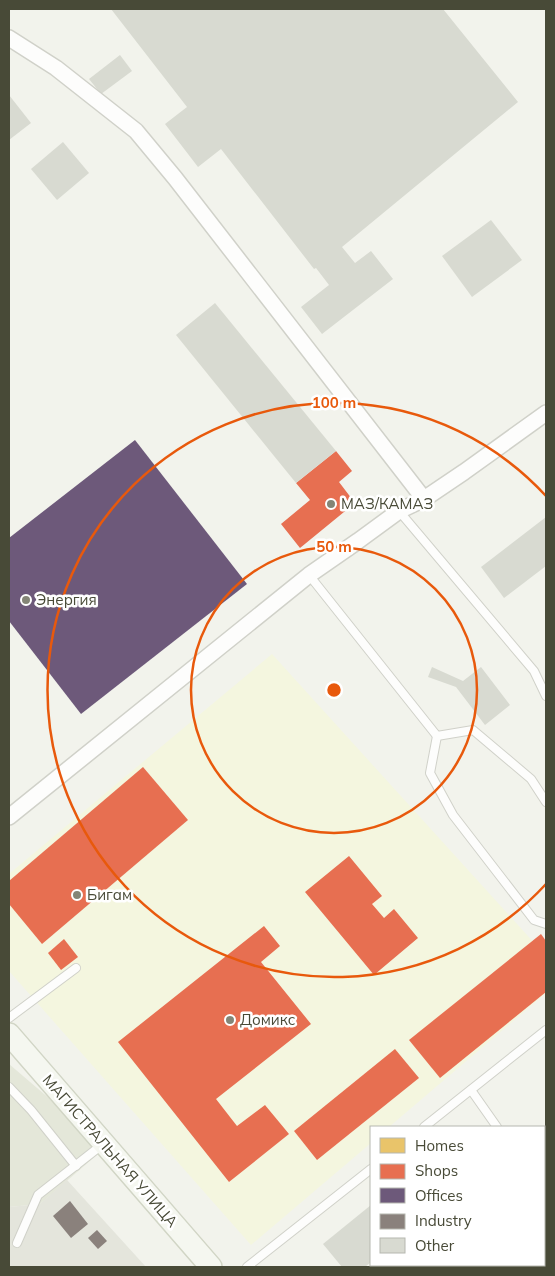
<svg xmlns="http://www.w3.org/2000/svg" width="555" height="1276" font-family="Mulish,sans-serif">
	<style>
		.residential { fill: #e4e7d9 }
		.commercial { fill: #f4f6df }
		.industrial { fill: #e4e5dc }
		.homes { fill: #e9c46a }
		.shops { fill: #e76f51 }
		.offices { fill: #6d597a }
		.industry { fill: #8a817c }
		.building { fill: #d8dad1 }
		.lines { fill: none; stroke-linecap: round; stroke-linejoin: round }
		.lane-casing { stroke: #d0d1c9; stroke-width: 10 }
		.street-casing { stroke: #d0d1c9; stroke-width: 18 }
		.secondary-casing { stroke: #d1d5c5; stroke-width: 24 }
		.lane { stroke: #fdfdfc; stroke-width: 8 }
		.street { stroke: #fdfdfc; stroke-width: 15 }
		.secondary { stroke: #f5f7f0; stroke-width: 21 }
		.ring { fill: none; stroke: #e8590c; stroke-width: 2.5 }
		.poi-dot { fill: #848576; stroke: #fff; stroke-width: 2 }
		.labels { text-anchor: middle; stroke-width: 5; stroke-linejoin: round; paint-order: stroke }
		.poi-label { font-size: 15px; fill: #484a37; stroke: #fff; text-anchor: start }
		.street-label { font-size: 15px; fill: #484a37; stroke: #fff }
		.centre { fill: #e8590c; stroke: #fff; stroke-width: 2.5 }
		.ring-label { font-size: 15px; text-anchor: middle; font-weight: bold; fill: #e8590c; stroke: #fff; stroke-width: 5; stroke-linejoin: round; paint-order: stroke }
	</style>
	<rect width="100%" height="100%" fill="#f2f3ec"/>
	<!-- residential -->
	<polygon class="residential" points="9,1064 106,1147 40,1204 9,1207"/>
	<!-- commercial -->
	<polygon class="commercial" points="272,654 546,956 546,993 389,1127 371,1127 371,1143 251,1245 9,971 9,874"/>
	<!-- industrial -->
	<polygon class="industrial" points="67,1180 146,1267 9,1267 9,1207 40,1204"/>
	<!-- homes -->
	<g class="homes">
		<polygon points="546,1200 546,1245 544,1242 544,1202"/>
		<polygon points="486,1265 496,1265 499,1267 484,1267"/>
	</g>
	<!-- shops -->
	<g class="shops">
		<polygon points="336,451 352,471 339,482 355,503 300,548 281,524 310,500 296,483"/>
		<polygon points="143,767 188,820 42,944 9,904 9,881"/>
		<polygon points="349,856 382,896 372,904 384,918 394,909 418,938 374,975 305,892"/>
		<polygon points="264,926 280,946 261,962 311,1024 216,1099 237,1126 265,1105 289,1134 229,1182 118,1042"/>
		<polygon points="541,934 546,941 546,992 440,1078 409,1040"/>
		<polygon points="64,939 78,957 61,970 48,953"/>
		<polygon points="395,1049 419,1078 317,1160 294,1131"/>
	</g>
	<!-- offices -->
	<polygon class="offices" points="135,440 247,584 81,714 9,621 9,538"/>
	<!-- industry -->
	<g class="industry">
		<polygon points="70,1201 88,1224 71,1238 53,1216"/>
		<polygon points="97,1230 107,1241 98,1249 88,1238"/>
	</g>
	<!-- building -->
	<g class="building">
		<polygon points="111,9 443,9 518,102 342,247 355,263 371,251 393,279 322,334 301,307 329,285 316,268 314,269 221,149 198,167 165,124 187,107"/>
		<polygon points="120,55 132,71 101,94 89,79"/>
		<polygon points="9,95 31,123 9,140"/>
		<polygon points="63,142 89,173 57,200 31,169"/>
		<polygon points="491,220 522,260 472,297 442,256"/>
		<polygon points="215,303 336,451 296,483 176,335"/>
		<polygon points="546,517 546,566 504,598 481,567"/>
		<polygon points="432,667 463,681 481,667 510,705 485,725 456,687 428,677"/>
		<polygon points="371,1205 371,1262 365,1267 342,1267 323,1244"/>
	</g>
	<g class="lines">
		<!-- lane casing -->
		<g class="lane-casing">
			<g id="lane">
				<polyline points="399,511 534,671 546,696"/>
				<polyline points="309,575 437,736"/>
				<polyline points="437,736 430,773 453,815 534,920 546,924"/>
				<polyline points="437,736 473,730 531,779 546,802"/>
				<polyline points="9,1018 76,968"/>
				<polyline points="9,1087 31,1110 76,1166"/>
				<polyline points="471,1090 497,1127"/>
				<polyline points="424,1127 546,1030"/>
				<polyline points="17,1243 38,1195 103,1144"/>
				<polyline points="247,1267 371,1169"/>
				<polyline points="399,1267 402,1265"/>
			</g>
		</g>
		<!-- street casing -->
		<g class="street-casing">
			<g id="street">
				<polyline points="9,38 56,68 136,131 175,178 424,499"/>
				<polyline points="9,817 309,575 358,541 399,511 424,499 464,472 546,413"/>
				<polyline points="465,1267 467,1265"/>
			</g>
		</g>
		<!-- secondary casing -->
		<g class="secondary-casing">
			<polyline id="secondary" points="9,1034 211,1267"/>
		</g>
		<!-- lane -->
		<use href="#lane" class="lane"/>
		<!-- street -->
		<use href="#street" class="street"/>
		<!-- secondary -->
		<use href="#secondary" class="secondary"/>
	</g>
	<!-- distance rings -->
	<g class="ring">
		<circle cx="334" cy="690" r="143"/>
		<path d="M546 884A287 287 0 1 1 546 496"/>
	</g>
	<!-- markers -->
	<g class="poi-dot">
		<circle cx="331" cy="504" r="5"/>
		<circle cx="26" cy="600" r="5"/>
		<circle cx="77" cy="895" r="5"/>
		<circle cx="230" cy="1020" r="5"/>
	</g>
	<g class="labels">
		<!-- poi labels -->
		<g class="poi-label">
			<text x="341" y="509">МАЗ/КАМАЗ</text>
			<text x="36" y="605">Энергия</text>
			<text x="87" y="900">Бигам</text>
			<text x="240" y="1025">Домикс</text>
		</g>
		<!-- street labels -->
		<g class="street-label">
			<text transform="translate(110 1151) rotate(49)" y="5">МАГИСТРАЛЬНАЯ УЛИЦА</text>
		</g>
	</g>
	<circle cx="334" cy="690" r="8" class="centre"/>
	<g class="ring-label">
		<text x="334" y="408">100 m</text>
		<text x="334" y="552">50 m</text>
	</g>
	<!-- border -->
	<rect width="555" height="1276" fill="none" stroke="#484a37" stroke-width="20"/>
	<!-- legend -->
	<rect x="370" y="1126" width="175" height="140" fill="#ffffff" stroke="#b6b7af"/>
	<rect x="380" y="1138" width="25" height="15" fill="#e9c46a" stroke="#b6b7af"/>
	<text x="415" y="1151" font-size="15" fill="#484a37">Homes</text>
	<rect x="380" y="1164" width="25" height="15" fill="#e76f51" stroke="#b6b7af"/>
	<text x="415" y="1176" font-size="15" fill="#484a37">Shops</text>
	<rect x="380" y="1188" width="25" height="15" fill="#6d597a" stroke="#b6b7af"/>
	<text x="415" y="1201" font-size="15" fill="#484a37">Offices</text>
	<rect x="380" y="1214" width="25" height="15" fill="#8a817c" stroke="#b6b7af"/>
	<text x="415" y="1226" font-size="15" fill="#484a37">Industry</text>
	<rect x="380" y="1238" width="25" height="15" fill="#d8dad1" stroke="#b6b7af"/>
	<text x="415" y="1251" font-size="15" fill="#484a37">Other</text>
</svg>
